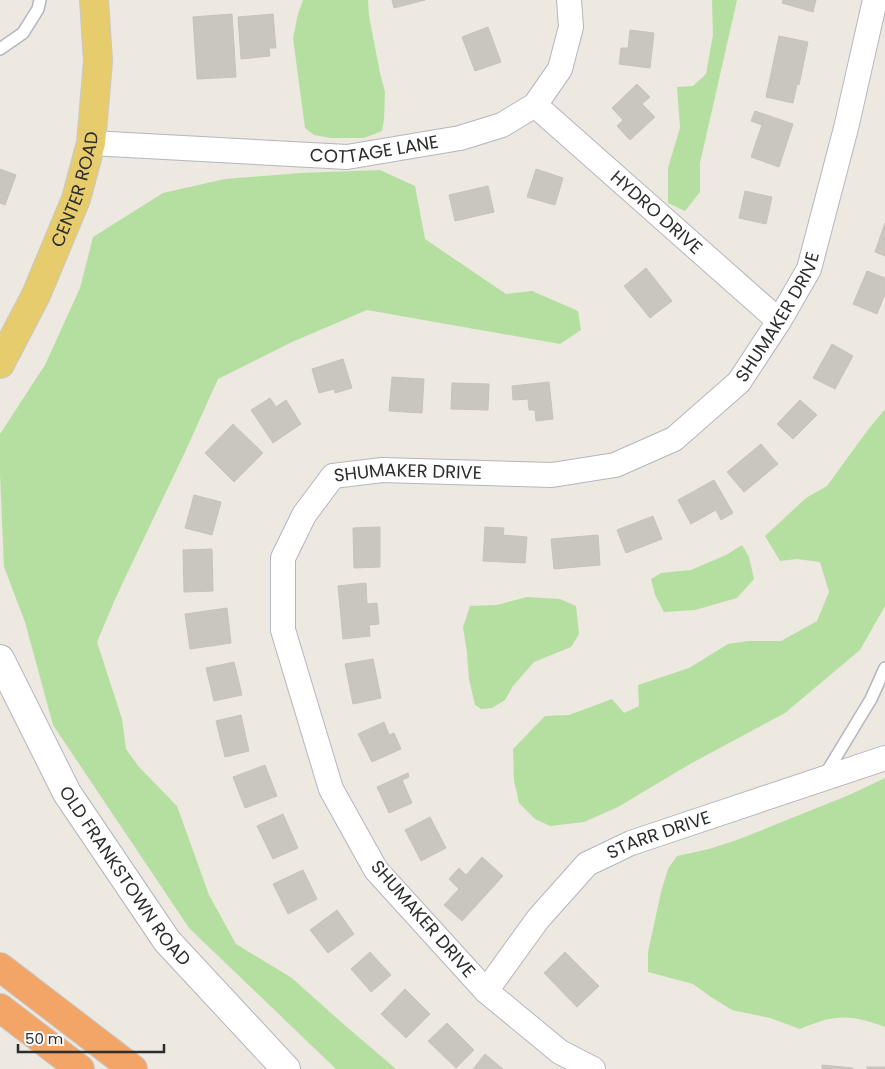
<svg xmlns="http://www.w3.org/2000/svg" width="885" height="1069" font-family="Poppins,sans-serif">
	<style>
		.green { fill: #b5dfa1 }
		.building { fill: #c9c6be; stroke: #c8c3ba }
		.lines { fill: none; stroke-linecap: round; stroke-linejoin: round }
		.service-casing { stroke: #b4b6bf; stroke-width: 14 }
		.minor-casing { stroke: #b4b6bf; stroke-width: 26 }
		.tertiary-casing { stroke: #b4b6bf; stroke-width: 30 }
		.primary-casing { stroke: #c8c8c8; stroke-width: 30 }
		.motorway-casing { stroke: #c8c8c8; stroke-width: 30 }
		.service { stroke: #fff; stroke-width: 11 }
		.minor { stroke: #fff; stroke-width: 24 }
		.tertiary { stroke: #fff; stroke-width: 28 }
		.primary { stroke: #e6cc6c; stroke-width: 28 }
		.motorway { stroke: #f2a566; stroke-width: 28 }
		.labels { text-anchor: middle; stroke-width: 5; stroke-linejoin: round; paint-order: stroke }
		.street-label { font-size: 18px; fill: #2d2d2d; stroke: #fff }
	</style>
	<rect width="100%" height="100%" fill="#ede8e0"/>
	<!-- green -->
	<g class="green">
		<polygon points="303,0 368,0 369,16 380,73 385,92 384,119 382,131 364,138 331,138 314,135 305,128 293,38 298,14"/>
		<polygon points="712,0 737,0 700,163 700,192 685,211 668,203 668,168 680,128 677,87 693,86 706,74 713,35"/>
		<polygon points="380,170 415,186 425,239 506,294 532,291 578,311 581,330 560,344 367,310 292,342 218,379 185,452 116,597 97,642 122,719 126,749 139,767 177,806 209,895 236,944 292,978 341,1022 396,1069 336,1069 189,928 53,725 25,622 4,567 0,474 0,434 45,365 80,288 93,237 163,193 225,179 300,173"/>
		<polygon points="885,409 885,606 860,650 785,713 690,764 618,807 584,822 550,826 535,819 519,803 514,780 513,749 545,716 569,715 612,699 624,713 639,706 638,685 689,668 728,644 748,641 781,641 817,621 829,592 820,562 797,559 780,561 765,536 806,498 827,486 867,431"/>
		<polygon points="742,545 749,557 754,579 737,598 695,610 664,612 655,595 651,579 661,573 691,570 726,555"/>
		<polygon points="527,597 560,599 576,606 579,634 571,647 534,662 513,686 505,700 492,708 481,709 475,705 469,679 467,653 463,627 470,606 497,605"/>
		<path d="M885,778V1027C850,1014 835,1014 800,1029L770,1018L732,1010L711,997L693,984L648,972V952L661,892L668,869L677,856L709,849L737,840L849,795Z"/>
	</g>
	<!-- building -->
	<g class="building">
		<polygon points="392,0 425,0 394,8"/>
		<polygon points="783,0 816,0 813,12 782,3"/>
		<polygon points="232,14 236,77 197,79 193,17"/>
		<polygon points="273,14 276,48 269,48 270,56 241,59 238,17"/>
		<polygon points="488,27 501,62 475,71 462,37"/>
		<polygon points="630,30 654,33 650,68 619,64 621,48 628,48"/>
		<polygon points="779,36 808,42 799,85 797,84 793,103 766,97"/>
		<polygon points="637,84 650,97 642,104 655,117 630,140 617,126 623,120 612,108"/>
		<polygon points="755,111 793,124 779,167 751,157 762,125 751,121"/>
		<polygon points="0,169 16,175 5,205 0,203"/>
		<polygon points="536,169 563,178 555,205 527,197"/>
		<polygon points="488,186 494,212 455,221 449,195"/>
		<polygon points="745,191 772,197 766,224 739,218"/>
		<polygon points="885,223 885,256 875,252"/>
		<polygon points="646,268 672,301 650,318 624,286"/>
		<polygon points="867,271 885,278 885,294 877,314 853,304"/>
		<polygon points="832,344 853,356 835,389 813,378"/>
		<polygon points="343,359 352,388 335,393 334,389 319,393 312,369"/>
		<polygon points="392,377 424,379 422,413 389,411"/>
		<polygon points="549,382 553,419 536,421 535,410 529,410 528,399 513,400 512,386"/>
		<polygon points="452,383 489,384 488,410 451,409"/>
		<polygon points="270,398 276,407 286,400 301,424 273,443 251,410"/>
		<polygon points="800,400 817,415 793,439 777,424"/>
		<polygon points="233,424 263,453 234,482 205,453"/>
		<polygon points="761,444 778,464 744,492 727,472"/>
		<polygon points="714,480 733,513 721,520 716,510 691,524 678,500"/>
		<polygon points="194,495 221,502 212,535 185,528"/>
		<polygon points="653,516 662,539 626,553 617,530"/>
		<polygon points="380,527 380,567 354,568 353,528"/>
		<polygon points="485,527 504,528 503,535 527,537 525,563 483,561"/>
		<polygon points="598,535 600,565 554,569 551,539"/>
		<polygon points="212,549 213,591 184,592 183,550"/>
		<polygon points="366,583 367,604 377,603 379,624 369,625 370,636 343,639 338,586"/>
		<polygon points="227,608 231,643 190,649 185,614"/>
		<polygon points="373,659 381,698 353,704 345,664"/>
		<polygon points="234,662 242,695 214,701 206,668"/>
		<polygon points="241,715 249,751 225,757 216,721"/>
		<polygon points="384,722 389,735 394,733 401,749 372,762 358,734"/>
		<polygon points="265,765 277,796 245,808 233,777"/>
		<polygon points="408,773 409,777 402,780 412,803 389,813 377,787"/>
		<polygon points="283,814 298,848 273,859 257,826"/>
		<polygon points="430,817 446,848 421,861 405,830"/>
		<polygon points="482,857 503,876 462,921 444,905 459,889 449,879 459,868 466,875"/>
		<polygon points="303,870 317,899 288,914 273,884"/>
		<polygon points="337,910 354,934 328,953 310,930"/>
		<polygon points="370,952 391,975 371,992 351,969"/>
		<polygon points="565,952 599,986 577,1007 544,973"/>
		<polygon points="405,989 430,1014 406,1038 381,1014"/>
		<polygon points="447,1023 474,1050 456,1068 428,1041"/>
		<polygon points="485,1054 503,1069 473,1069"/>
		<polygon points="822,1065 853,1068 853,1069 822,1069"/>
		<rect x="867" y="1067" width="18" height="2"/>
	</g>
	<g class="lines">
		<!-- service casing -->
		<g class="service-casing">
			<g id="service">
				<polyline points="0,49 23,33 38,9 40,0"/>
				<polyline points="825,775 871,699 885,668"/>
			</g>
		</g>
		<!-- minor casing -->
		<g class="minor-casing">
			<g id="minor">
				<path id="s1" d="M535,105L779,321"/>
				<path id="s2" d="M91,143L347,157L460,138L502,125L535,105L560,69L571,27L569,0"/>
				<path id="s3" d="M486,991L538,919L587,864L631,843L885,758"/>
				<path id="s4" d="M593,1069L560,1052L486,991L376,870L331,789L283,630V558L304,515L333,476L382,470L552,475L615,465L674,439L739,382L779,321L809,269L846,128L875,0"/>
			</g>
		</g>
		<!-- tertiary casing -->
		<g class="tertiary-casing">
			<g id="tertiary">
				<path id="s5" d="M0,659L67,793L167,941L286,1069"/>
			</g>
		</g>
		<!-- primary casing -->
		<g class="primary-casing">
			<g id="primary">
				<path id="s6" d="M0,364L36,295L76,199L91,143L98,61L94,0"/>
			</g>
		</g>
		<!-- motorway casing -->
		<g class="motorway-casing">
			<g id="motorway">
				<polyline points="0,967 133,1069"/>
				<polyline points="0,1008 80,1069"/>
			</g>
		</g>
		<!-- service -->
		<use href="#service" class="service"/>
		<!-- minor -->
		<use href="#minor" class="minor"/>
		<!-- tertiary -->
		<use href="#tertiary" class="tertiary"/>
		<!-- primary -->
		<use href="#primary" class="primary"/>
		<!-- motorway -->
		<use href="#motorway" class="motorway"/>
	</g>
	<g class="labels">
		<!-- street labels -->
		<g class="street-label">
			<text dy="6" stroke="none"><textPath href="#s2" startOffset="284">COTTAGE LANE</textPath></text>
			<text dy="6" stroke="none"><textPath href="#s6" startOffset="191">CENTER ROAD</textPath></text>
			<text dy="6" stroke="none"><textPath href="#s1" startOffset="162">HYDRO DRIVE</textPath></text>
			<text dy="6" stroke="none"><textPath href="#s4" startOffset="1234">SHUMAKER DRIVE</textPath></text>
			<text dy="6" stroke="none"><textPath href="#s4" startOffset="799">SHUMAKER DRIVE</textPath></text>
			<text dy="6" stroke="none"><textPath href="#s3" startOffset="240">STARR DRIVE</textPath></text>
			<text dy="6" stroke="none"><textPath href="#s5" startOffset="251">OLD FRANKSTOWN ROAD</textPath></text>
			<text transform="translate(423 919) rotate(49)" y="6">SHUMAKER DRIVE</text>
		</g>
	</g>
	<!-- scale -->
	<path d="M18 1044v8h146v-8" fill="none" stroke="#2d2d2d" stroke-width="2.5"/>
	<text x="25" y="1044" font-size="15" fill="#2d2d2d" stroke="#ffffff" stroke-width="4" paint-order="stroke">50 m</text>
</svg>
